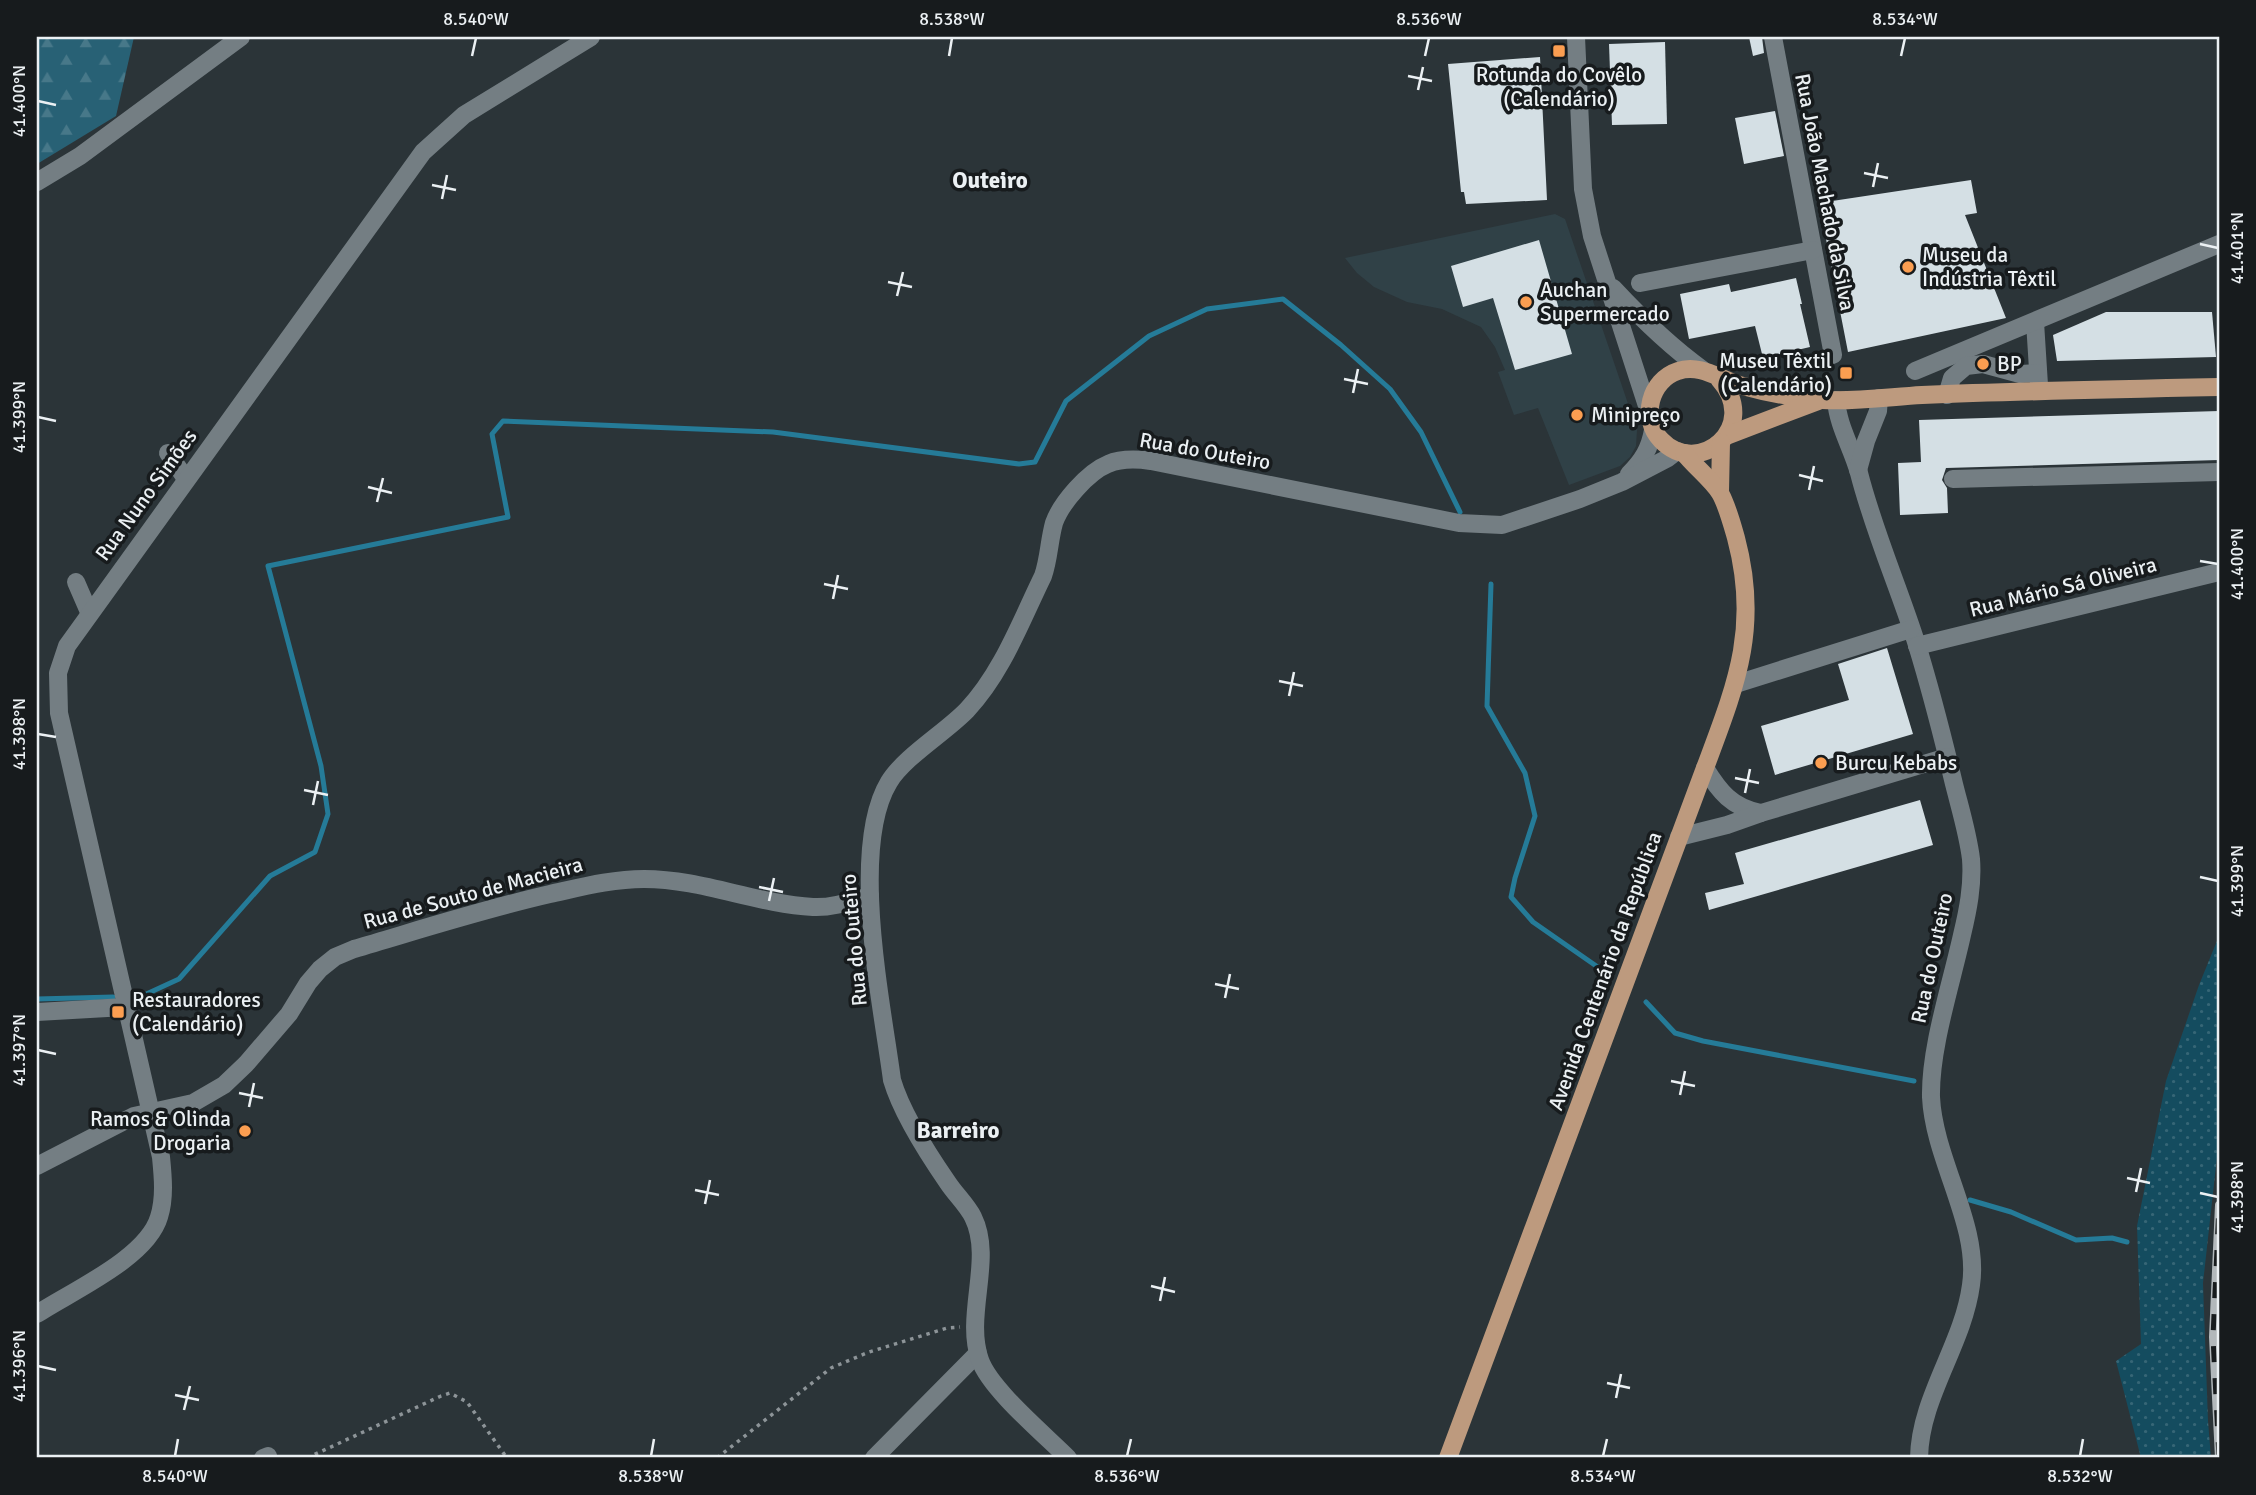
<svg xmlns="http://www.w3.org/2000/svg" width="2256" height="1495" font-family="Signika,sans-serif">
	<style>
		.built { fill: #304147 }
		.grass { fill: url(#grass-dots) }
		.forest { fill: url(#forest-firs) }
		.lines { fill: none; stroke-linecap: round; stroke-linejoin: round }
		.stream { stroke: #257b98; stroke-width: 5 }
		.building { fill: #d4dfe4 }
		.path { stroke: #8d9498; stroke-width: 3.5; stroke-dasharray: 3.5 5; stroke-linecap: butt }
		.minor { stroke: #747e83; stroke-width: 18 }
		.major { stroke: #bd9a7e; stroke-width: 18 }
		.rail-casing { stroke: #b2b8bb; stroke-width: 8 }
		.rail { stroke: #171b1d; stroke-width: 5; stroke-dasharray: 16; stroke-linecap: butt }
		.ticks { fill: none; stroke: #ebf0f3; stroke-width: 2.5 }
		.poi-dot { fill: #fb9e51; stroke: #171b1d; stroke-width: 2.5 }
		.labels { text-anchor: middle; stroke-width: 7; stroke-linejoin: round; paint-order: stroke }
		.poi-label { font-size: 21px; fill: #ebf0f3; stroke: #171b1d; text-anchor: start }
		.street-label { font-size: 21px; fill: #ebf0f3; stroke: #171b1d }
		.neighbourhood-label { font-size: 23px; font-weight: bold; fill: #ebf0f3; stroke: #171b1d }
		.neatline { fill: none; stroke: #ebf0f3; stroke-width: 2.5 }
		.ticks-label { font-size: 18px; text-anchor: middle; fill: #ebf0f3 }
	</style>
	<defs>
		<pattern id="grass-dots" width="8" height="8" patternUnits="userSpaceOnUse" patternTransform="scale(1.75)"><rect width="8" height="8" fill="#144c5f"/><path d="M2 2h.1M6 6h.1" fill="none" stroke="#366676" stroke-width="1.8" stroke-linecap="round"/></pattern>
		<pattern id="forest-firs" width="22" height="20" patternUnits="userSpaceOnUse" patternTransform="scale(1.75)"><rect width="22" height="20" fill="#286175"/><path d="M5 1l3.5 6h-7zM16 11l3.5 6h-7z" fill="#477889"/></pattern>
	</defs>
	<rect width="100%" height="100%" fill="#2b3438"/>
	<!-- built -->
	<polygon class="built" points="1555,214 1565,219 1637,430 1636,446 1630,457 1620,466 1569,485 1538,408 1514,415 1498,372 1505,370 1495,347 1481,327 1442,309 1407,302 1374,287 1357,273 1345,258"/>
	<!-- grass -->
	<polygon class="grass" points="2219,936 2219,1139 2203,1283 2208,1421 2211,1458 2141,1458 2116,1361 2141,1344 2137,1226 2166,1081 2199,985"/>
	<!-- forest -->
	<polygon class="forest" points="37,37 134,37 116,116 37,164"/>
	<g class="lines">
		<!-- stream -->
		<g class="stream">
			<polyline points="1491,584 1487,706 1525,773 1535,816 1515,878 1511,897 1533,922 1602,970"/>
			<polyline points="133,997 142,996 179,979 270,876 315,852 328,814 321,766 268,566 508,517 492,434 503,421 773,432 1019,464 1035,462 1066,401 1149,336 1207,309 1283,299 1341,345 1390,389 1421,432 1460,512"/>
			<polyline points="37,999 113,997"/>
			<polyline points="1646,1002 1675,1033 1703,1041 1914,1081"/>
			<polyline points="1970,1200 2011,1212 2076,1240 2112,1238 2127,1242"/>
		</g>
	</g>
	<!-- building -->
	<g class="building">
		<polygon points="1749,37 1762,37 1764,53 1753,56"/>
		<polygon points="1665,42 1667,124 1612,125 1609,44"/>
		<polygon points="1540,57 1547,200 1466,204 1464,192 1461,192 1448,64"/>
		<polygon points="1775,111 1784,156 1744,164 1735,118"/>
		<polygon points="1971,180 1977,213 1965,215 2006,318 1848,352 1819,203"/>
		<polygon points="1539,240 1572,354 1515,370 1493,298 1463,307 1451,266"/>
		<polygon points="1796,278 1802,304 1800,304 1810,347 1763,358 1755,326 1689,339 1680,294 1729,284 1731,292"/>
		<polygon points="2106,312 2212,312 2216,357 2057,361 2053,335"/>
		<polygon points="2219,411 2219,460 1946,468 1942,480 1947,488 1948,513 1900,515 1898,463 1921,462 1919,420"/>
		<polygon points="1887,648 1913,734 1775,775 1761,726 1849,700 1838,664"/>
		<polygon points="1920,800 1933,845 1709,910 1705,893 1744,884 1735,853"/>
	</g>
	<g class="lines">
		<!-- path -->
		<g class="path">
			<polyline points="307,1458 441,1396 450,1393 467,1402 507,1458"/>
			<polyline points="717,1458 831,1368 869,1352 947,1328 960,1327"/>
		</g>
		<!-- minor -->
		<g class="minor">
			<polyline points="1576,37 1583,189 1592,236 1649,412"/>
			<polyline points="1773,37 1833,355"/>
			<polyline points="37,182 80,156 241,37"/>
			<polyline points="1640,283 1813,250"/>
			<path d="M1613,288C1641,318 1669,346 1703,370"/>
			<polyline points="2035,322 2039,385"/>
			<polyline points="1915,371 2219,244"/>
			<polyline points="1947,395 1952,378 1966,366 1983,364 2020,374 2038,373"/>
			<path d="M1836,400C1838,426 1852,448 1859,473C1874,532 1899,588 1917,645C1931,691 1943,738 1954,784C1960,808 1968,834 1971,859C1973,885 1968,910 1962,935C1951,985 1930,1048 1931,1097C1934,1160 1980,1225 1971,1285C1963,1345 1920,1397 1919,1458"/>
			<polyline points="168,453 186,479"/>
			<polyline points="1858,470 1866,441 1878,411 1879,398"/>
			<path d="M1629,474C1643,460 1650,448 1653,430"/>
			<polyline points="1953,479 2219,472"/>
			<polyline points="76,582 89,612"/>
			<polyline points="1917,646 2219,572"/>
			<polyline points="1736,684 1911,629"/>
			<path d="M1705,768C1719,791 1732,808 1761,813"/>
			<polyline points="1679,837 1727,825 1761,813 1947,757"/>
			<polyline points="37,1012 125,1007"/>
			<path d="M37,1166L134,1116L193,1103L224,1085L246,1064L289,1014L308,983L320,969L335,957L354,949C419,930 484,909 550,894C582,887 612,879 644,879C702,879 756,904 813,907C832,908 852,901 870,896"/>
			<path d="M37,1314C72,1291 147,1258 159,1217C165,1198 163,1177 161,1157L59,713L58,673L67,646L423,152L464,115L591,37"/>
			<polyline points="263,1458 268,1456"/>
			<polyline points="874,1458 978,1353"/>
			<path d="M1068,1458C1045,1435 990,1389 980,1360C964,1315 994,1259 973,1217C967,1205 956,1195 948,1183C928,1154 902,1114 892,1080C882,1004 849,848 889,782C904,757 946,732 967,710C1002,673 1021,621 1043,576C1049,559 1049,541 1054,523C1061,503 1088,472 1108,464C1122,458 1137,459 1151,461L1459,523L1502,525L1580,499L1622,482L1668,458L1677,451"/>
		</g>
		<!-- major -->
		<g class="major">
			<path d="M1719,379C1762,427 1698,479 1661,440C1640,418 1650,380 1678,371C1701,363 1722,381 1743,386C1768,393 1796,398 1822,400C1855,402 1889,397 1922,395C2021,391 2120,389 2219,387"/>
			<polyline points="1726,436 1818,401"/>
			<polyline points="1720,492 1721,442"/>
			<path d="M1448,1458L1705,768C1736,685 1760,628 1736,538C1732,524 1727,505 1720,493C1712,480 1694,466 1684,453"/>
		</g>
		<!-- rail casing -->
		<g class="rail-casing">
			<polyline id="rail" points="2219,1458 2213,1337 2219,1205"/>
		</g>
		<!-- rail -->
		<use href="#rail" class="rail"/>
	</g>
	<!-- ticks -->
	<path class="ticks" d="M472,56L476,38M949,56L952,38M1425,56L1429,38M1901,56L1905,38M1408,76L1432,81M1418,90L1423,67M38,101L56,105M1864,173L1888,178M432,185L456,190M1873,187L1878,163M442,199L447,175M2200,244L2218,248M888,282L912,287M897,296L903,272M1344,379L1368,384M1353,393L1358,369M38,417L56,421M1799,475L1823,481M368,487L392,493M1809,490L1814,466M377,502L383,478M2200,561L2218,564M824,584L848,589M833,599L838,575M1279,681L1303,686M1289,696L1294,672M38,734L56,737M1735,778L1759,783M304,790L328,795M1745,793L1750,769M313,805L318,781M2200,877L2218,881M759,887L783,892M769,901L774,878M1215,984L1239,989M1225,998L1230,974M38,1050L56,1054M1671,1081L1695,1086M239,1093L263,1098M1680,1095L1685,1071M249,1107L254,1083M2127,1178L2150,1183M695,1190L719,1195M2136,1192L2141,1168M2200,1193L2218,1197M705,1204L710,1180M1151,1286L1175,1292M1160,1301L1165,1277M38,1366L56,1370M1607,1383L1630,1388M175,1395L199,1400M1616,1398L1621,1374M184,1410L190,1386M175,1456L178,1439M651,1456L654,1439M1127,1456L1131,1439M1603,1456L1607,1439M2080,1456L2083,1439"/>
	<!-- markers -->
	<g class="poi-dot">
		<rect x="1552" y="44" width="14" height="14" rx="3.5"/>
		<circle cx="1908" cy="267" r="7"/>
		<circle cx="1526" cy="302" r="7"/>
		<circle cx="1983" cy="364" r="7"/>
		<rect x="1839" y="366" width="14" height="14" rx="3.5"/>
		<circle cx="1577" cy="415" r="7"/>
		<circle cx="1821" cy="763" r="7"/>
		<rect x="111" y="1005" width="14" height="14" rx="3.5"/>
		<circle cx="245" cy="1131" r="7"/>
	</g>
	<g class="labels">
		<!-- poi labels -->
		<g class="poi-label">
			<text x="1559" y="82" text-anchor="middle">Rotunda do Covêlo<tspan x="1559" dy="24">(Calendário)</tspan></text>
			<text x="1922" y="262">Museu da<tspan x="1922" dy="24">Indústria Têxtil</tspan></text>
			<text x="1540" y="297">Auchan<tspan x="1540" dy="24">Supermercado</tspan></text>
			<text x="1832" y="368" text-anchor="end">Museu Têxtil<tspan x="1832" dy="24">(Calendário)</tspan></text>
			<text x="1997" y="371">BP</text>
			<text x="1591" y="422">Minipreço</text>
			<text x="1835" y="770">Burcu Kebabs</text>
			<text x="132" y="1007">Restauradores<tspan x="132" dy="24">(Calendário)</tspan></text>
			<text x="231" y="1126" text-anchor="end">Ramos &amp; Olinda<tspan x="231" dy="24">Drogaria</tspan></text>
		</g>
		<!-- street labels -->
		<g class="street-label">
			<text transform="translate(1825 192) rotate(79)" y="7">Rua João Machado da Silva</text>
			<text transform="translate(1205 451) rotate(10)" y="7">Rua do Outeiro</text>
			<text transform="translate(146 495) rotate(-54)" y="7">Rua Nuno Simões</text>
			<text transform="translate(2063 587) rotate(-14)" y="7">Rua Mário Sá Oliveira</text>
			<text transform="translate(473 893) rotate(-15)" y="7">Rua de Souto de Macieira</text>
			<text transform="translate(854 940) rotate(-95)" y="7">Rua do Outeiro</text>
			<text transform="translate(1932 958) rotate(-78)" y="7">Rua do Outeiro</text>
			<text transform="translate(1605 971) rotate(-70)" y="7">Avenida Centenário da República</text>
		</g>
		<!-- neighbourhood labels -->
		<g class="neighbourhood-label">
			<text x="990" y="188">Outeiro</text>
			<text x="958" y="1138">Barreiro</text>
		</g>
	</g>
	<!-- border -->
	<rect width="2256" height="1495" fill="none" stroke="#171b1d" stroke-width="77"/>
	<rect x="38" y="38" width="2180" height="1418" class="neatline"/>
	<g class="ticks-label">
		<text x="476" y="25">8.540°W</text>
		<text x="952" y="25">8.538°W</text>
		<text x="1429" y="25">8.536°W</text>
		<text x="1905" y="25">8.534°W</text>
		<text transform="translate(19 101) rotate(-90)" y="6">41.400°N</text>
		<text transform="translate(2237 248) rotate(-90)" y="6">41.401°N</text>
		<text transform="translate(19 417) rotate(-90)" y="6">41.399°N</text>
		<text transform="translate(2237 564) rotate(-90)" y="6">41.400°N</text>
		<text transform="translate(19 734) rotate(-90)" y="6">41.398°N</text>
		<text transform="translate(2237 881) rotate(-90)" y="6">41.399°N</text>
		<text transform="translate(19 1050) rotate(-90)" y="6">41.397°N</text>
		<text transform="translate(2237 1197) rotate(-90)" y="6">41.398°N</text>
		<text transform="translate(19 1366) rotate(-90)" y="6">41.396°N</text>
		<text x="175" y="1482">8.540°W</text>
		<text x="651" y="1482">8.538°W</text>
		<text x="1127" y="1482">8.536°W</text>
		<text x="1603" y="1482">8.534°W</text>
		<text x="2080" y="1482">8.532°W</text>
	</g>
</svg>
